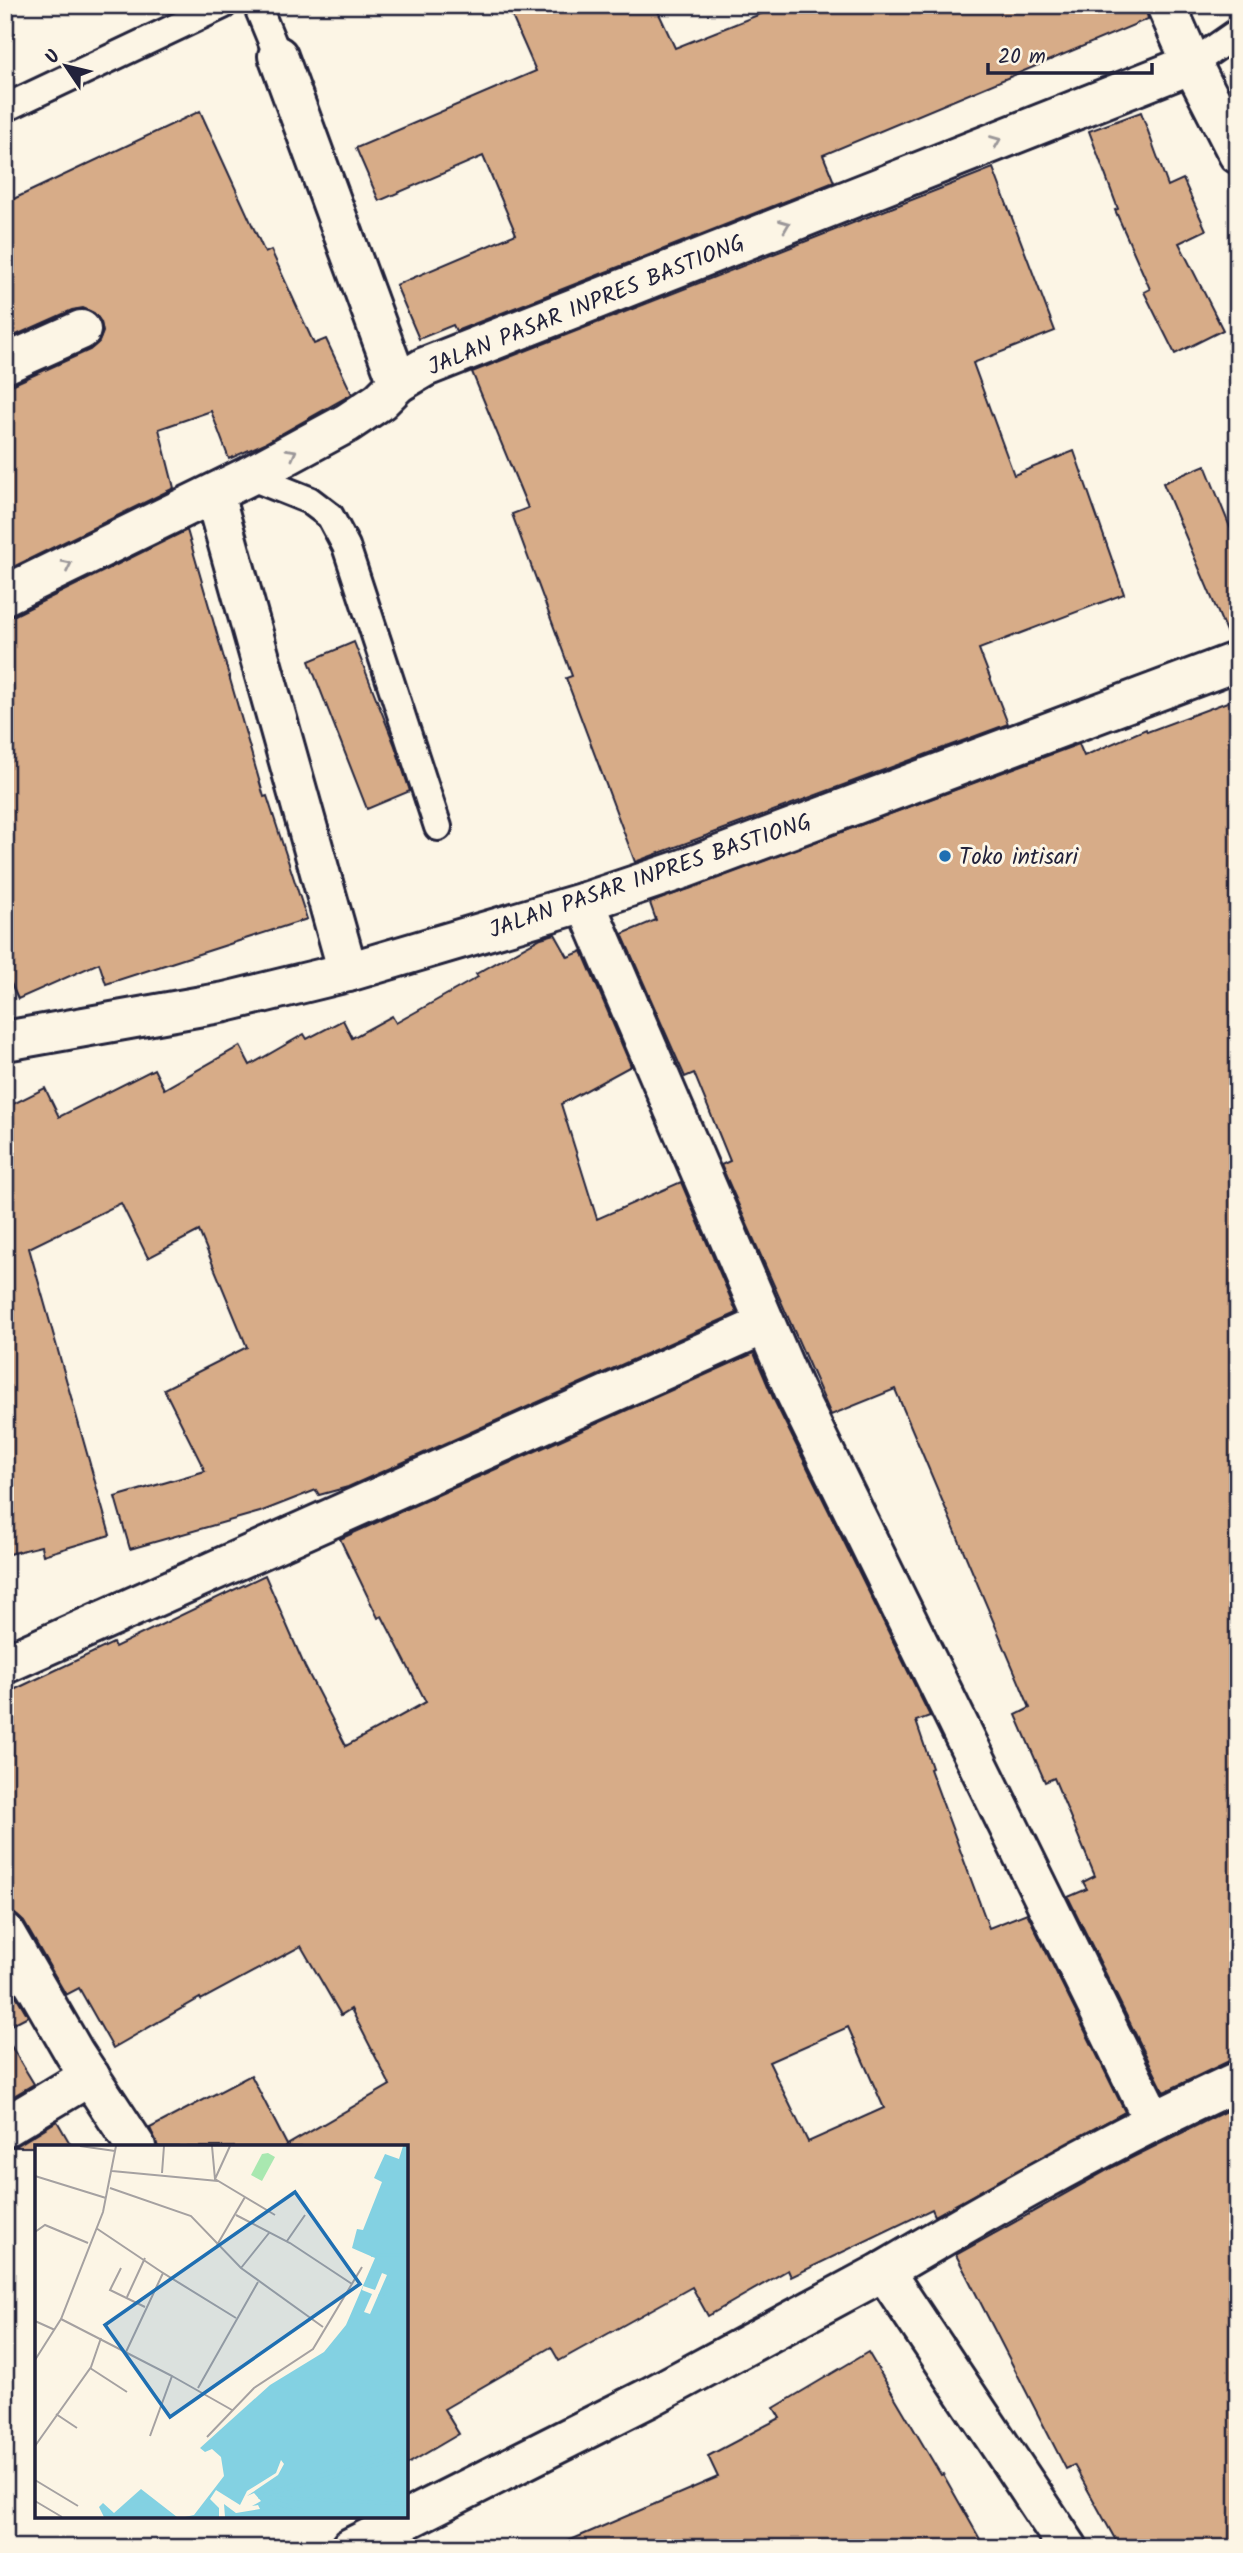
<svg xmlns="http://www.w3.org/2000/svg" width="1243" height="2553" font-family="Kalam,sans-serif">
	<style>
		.building { fill: #d7ac88; stroke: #22223b; stroke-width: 2; fill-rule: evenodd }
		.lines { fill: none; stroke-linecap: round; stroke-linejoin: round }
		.service-casing { stroke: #22223b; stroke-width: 32 }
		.minor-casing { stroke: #22223b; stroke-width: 44 }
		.trunk-casing { stroke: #22223b; stroke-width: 44 }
		.service { stroke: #fcf5e5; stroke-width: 26 }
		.minor { stroke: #fcf5e5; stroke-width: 38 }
		.trunk { stroke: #fcf5e5; stroke-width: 38 }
		.oneway { stroke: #9a9698 }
		.poi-dot { fill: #1f6fb2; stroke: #fcf5e5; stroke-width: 2.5 }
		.labels { text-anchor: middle; stroke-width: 6; stroke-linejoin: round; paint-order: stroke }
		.street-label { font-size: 23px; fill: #22223b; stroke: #fcf5e5 }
		.poi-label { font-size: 23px; fill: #22223b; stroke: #fcf5e5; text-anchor: start }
		.inset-river { fill: none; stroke: #83d1e2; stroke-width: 3.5 }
		.inset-road { fill: none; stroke: #a5a1a1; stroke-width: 2 }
		.view { fill: #1f6fb2; fill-opacity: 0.15; stroke: #1f6fb2; stroke-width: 3.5 }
		.inset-edge { fill: none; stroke: #22223b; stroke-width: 3.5 }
	</style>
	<rect width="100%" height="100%" fill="#fcf5e5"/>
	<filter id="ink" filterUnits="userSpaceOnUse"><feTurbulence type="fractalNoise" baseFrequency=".0143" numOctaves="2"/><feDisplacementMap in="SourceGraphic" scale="14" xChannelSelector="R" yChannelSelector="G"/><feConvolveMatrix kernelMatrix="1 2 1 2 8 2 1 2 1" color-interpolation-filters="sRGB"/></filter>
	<g filter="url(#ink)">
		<!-- building -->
		<g class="building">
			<polygon points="507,5 655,5 675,48 783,5 1145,5 1148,19 823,155 834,182 456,331 453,325 419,339 396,285 516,234 483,156 379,201 356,148 536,71"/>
			<polygon points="200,111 265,253 271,250 314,344 326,339 352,394 265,443 229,459 211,411 159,429 174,488 5,571 5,385 14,384 90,350 99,342 103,332 101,322 94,313 83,308 72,310 5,340 5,203"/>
			<polygon points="1141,112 1168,186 1183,179 1206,230 1179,243 1223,330 1175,354 1144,292 1150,289 1115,210 1118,209 1089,131"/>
			<polygon points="993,168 1055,331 973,363 1014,475 1074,451 1124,594 979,649 1008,724 635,862 566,678 572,676 512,514 528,508 472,372"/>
			<polygon points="1205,465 1238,547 1238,640 1230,641 1163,483"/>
			<polygon points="187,530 264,797 267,796 307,919 106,984 99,963 18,999 5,970 5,617 15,615"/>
			<polygon points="354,642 395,746 410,791 367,809 309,661"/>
			<polygon points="1238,698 1238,2059 1229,2061 1164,2092 1068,1897 1087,1889 1083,1882 1095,1876 1054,1778 1045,1782 1016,1715 1030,1708 895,1389 831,1415 721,1165 730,1161 694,1073 685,1077 622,934 656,920 650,903 1079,744 1084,756 1146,729 1147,732"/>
			<polygon points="555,934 568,957 582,951 631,1066 561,1104 597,1219 681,1182 737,1313 348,1487 319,1495 316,1490 260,1512 130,1549 115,1497 205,1471 164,1389 247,1347 199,1231 148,1258 121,1203 29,1248 110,1535 43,1555 41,1546 5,1555 5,1108 45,1088 59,1117 154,1069 164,1089 240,1046 250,1065 304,1034 307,1039 343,1020 352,1038 392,1016 396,1023 478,977 476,974 541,938"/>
			<path d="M754,1353L774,1400L930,1716L916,1721L932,1768L930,1769L989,1928L1027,1913L1125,2112L935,2216L932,2209L791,2277L788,2270L708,2316L692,2287L559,2361L551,2347L444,2409L459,2434L406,2465V2147H158L150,2128L251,2075L287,2145L390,2085L351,2009L341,2015L301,1946L201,2000L200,1998L113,2048L79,1988L66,1995L24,1922L15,1914L5,1911V1694L113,1643L115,1647L265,1575L305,1667L346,1746L426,1702L382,1616L378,1618L340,1539ZM848,2027L884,2108L808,2142L769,2062Z"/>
			<polygon points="5,1977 28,2016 5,2028"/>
			<polygon points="5,2036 34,2084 5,2101"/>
			<polygon points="1238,2105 1238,2548 1120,2548 1074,2465 1066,2469 956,2255 1113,2167"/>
			<polygon points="57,2121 72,2147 12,2147 16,2146"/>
			<polygon points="868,2352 941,2475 943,2474 985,2548 552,2548 718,2477 708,2456 780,2418 774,2408"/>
		</g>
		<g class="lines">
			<!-- service casing -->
			<g class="service-casing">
				<g id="service">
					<polyline points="257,5 278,56"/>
					<polyline points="1192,64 1238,32"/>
					<polyline points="5,108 223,5"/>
					<polyline points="249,476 309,500 330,516 346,546 438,827"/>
				</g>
			</g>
			<!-- minor casing -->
			<g class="minor-casing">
				<g id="minor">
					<polyline points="1166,5 1192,64 1238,154"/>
					<polyline points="278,56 398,383"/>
					<polyline points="5,364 81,330"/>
					<polyline points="214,494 348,972"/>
					<polyline points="5,595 249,476 347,423 380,401 398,383 425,367 1192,64"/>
					<polyline points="585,902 794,1390 1153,2120"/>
					<polyline points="5,1041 225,1002 348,972 585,902 683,869 1238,661"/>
					<polyline points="5,1664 764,1325"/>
					<polyline points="5,1933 75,2054 136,2147"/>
					<polyline points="5,2127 90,2076"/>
					<path d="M884,2271C999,2203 1116,2137 1238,2081"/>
				</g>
			</g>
			<!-- trunk casing -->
			<g class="trunk-casing">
				<polyline id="trunk" points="350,2548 650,2397 884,2271 1068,2548"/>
			</g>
			<!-- service -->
			<use href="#service" class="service"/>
			<!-- minor -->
			<use href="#minor" class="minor"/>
			<!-- trunk -->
			<use href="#trunk" class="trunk"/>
		</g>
		<!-- one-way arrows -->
		<defs><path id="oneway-chevron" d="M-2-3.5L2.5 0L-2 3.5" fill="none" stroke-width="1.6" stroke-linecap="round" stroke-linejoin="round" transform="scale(1.75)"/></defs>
		<g class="oneway">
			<use href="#oneway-chevron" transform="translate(996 141) rotate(-22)"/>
			<use href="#oneway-chevron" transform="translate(785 225) rotate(-22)"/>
			<use href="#oneway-chevron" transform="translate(292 453) rotate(-29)"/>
			<use href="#oneway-chevron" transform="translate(67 565) rotate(-26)"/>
		</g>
	</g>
	<!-- markers -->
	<circle class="poi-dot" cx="945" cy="856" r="7"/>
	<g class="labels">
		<!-- street labels -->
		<g class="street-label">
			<text transform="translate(586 304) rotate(-22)" y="8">JALAN PASAR INPRES BASTIONG</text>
			<text transform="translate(650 875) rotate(-19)" y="8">JALAN PASAR INPRES BASTIONG</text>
		</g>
		<!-- poi labels -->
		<g class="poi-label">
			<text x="959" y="864">Toko intisari</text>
		</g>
	</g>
	<!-- overview -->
	<g transform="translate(35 2145)">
		<rect width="373" height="373" fill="#fcf5e5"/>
		<path d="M233,8L240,12L227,36L216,30L227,9Z" fill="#a9e8b0"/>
		<path d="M368,1H373V372H150L159,370L189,331L186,312L177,304L170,307L165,303L235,240L289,207L311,180L340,113L317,103L322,84L328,85L347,37L339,33L350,9L364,14ZM106,344L142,372H69L64,362L68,358L79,368Z" fill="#83d1e2"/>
		<path d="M347,128L352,130L335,169L329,167L337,149L327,145L328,141L340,145ZM246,315L249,319L243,330L212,351L219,348L226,356L217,361L223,360L225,364L201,368L189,359L190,372H184V363L175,354L181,345L205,360L212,346L241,328Z" fill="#fcf5e5"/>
		<path class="inset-river" d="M336,110H373M344,149L373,171M241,347L373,311M223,352L373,301M224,352L373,359M227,353L266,365L268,372M230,355L262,372"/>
		<path class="inset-road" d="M45,1L80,6M177,1L180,34L240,70M77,26L183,36M127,28L129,1M0,31L71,53M180,34L195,1M75,43L156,71L206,123L288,182M201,70L255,98L317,139M61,83L128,128M0,87L10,80L53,98M252,96L270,70M182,100L210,52M86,123L75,145L110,162M206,123L234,88M92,152L110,113M26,174L137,231L115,291M0,176L20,185M91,207L128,128L201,173M0,215L26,174L68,67L81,1M55,223L92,247M137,231L197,265M163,243L223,137M21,269L42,283M172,292L219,243L278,204L327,122M0,301L56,222L66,193M0,335L43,361M0,356L27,372"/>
		<path class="view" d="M260,47L325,139L135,272L70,180Z"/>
		<rect width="373" height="373" class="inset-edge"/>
	</g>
	<!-- margin -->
	<rect width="1243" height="2553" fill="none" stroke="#fcf5e5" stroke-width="28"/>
	<rect x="14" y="14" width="1215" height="2525" fill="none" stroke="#22223b" stroke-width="2.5" filter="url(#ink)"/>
	<!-- north arrow -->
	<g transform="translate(66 66) rotate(305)" stroke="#fcf5e5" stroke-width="5" paint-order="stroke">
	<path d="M0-5L12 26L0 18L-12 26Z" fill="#22223b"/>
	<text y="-10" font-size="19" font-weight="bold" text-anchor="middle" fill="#22223b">U</text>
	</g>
	<!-- scale -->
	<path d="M988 63v10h164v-10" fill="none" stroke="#22223b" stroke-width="3.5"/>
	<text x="998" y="63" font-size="21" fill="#22223b" stroke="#fcf5e5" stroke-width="5" paint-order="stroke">20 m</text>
</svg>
